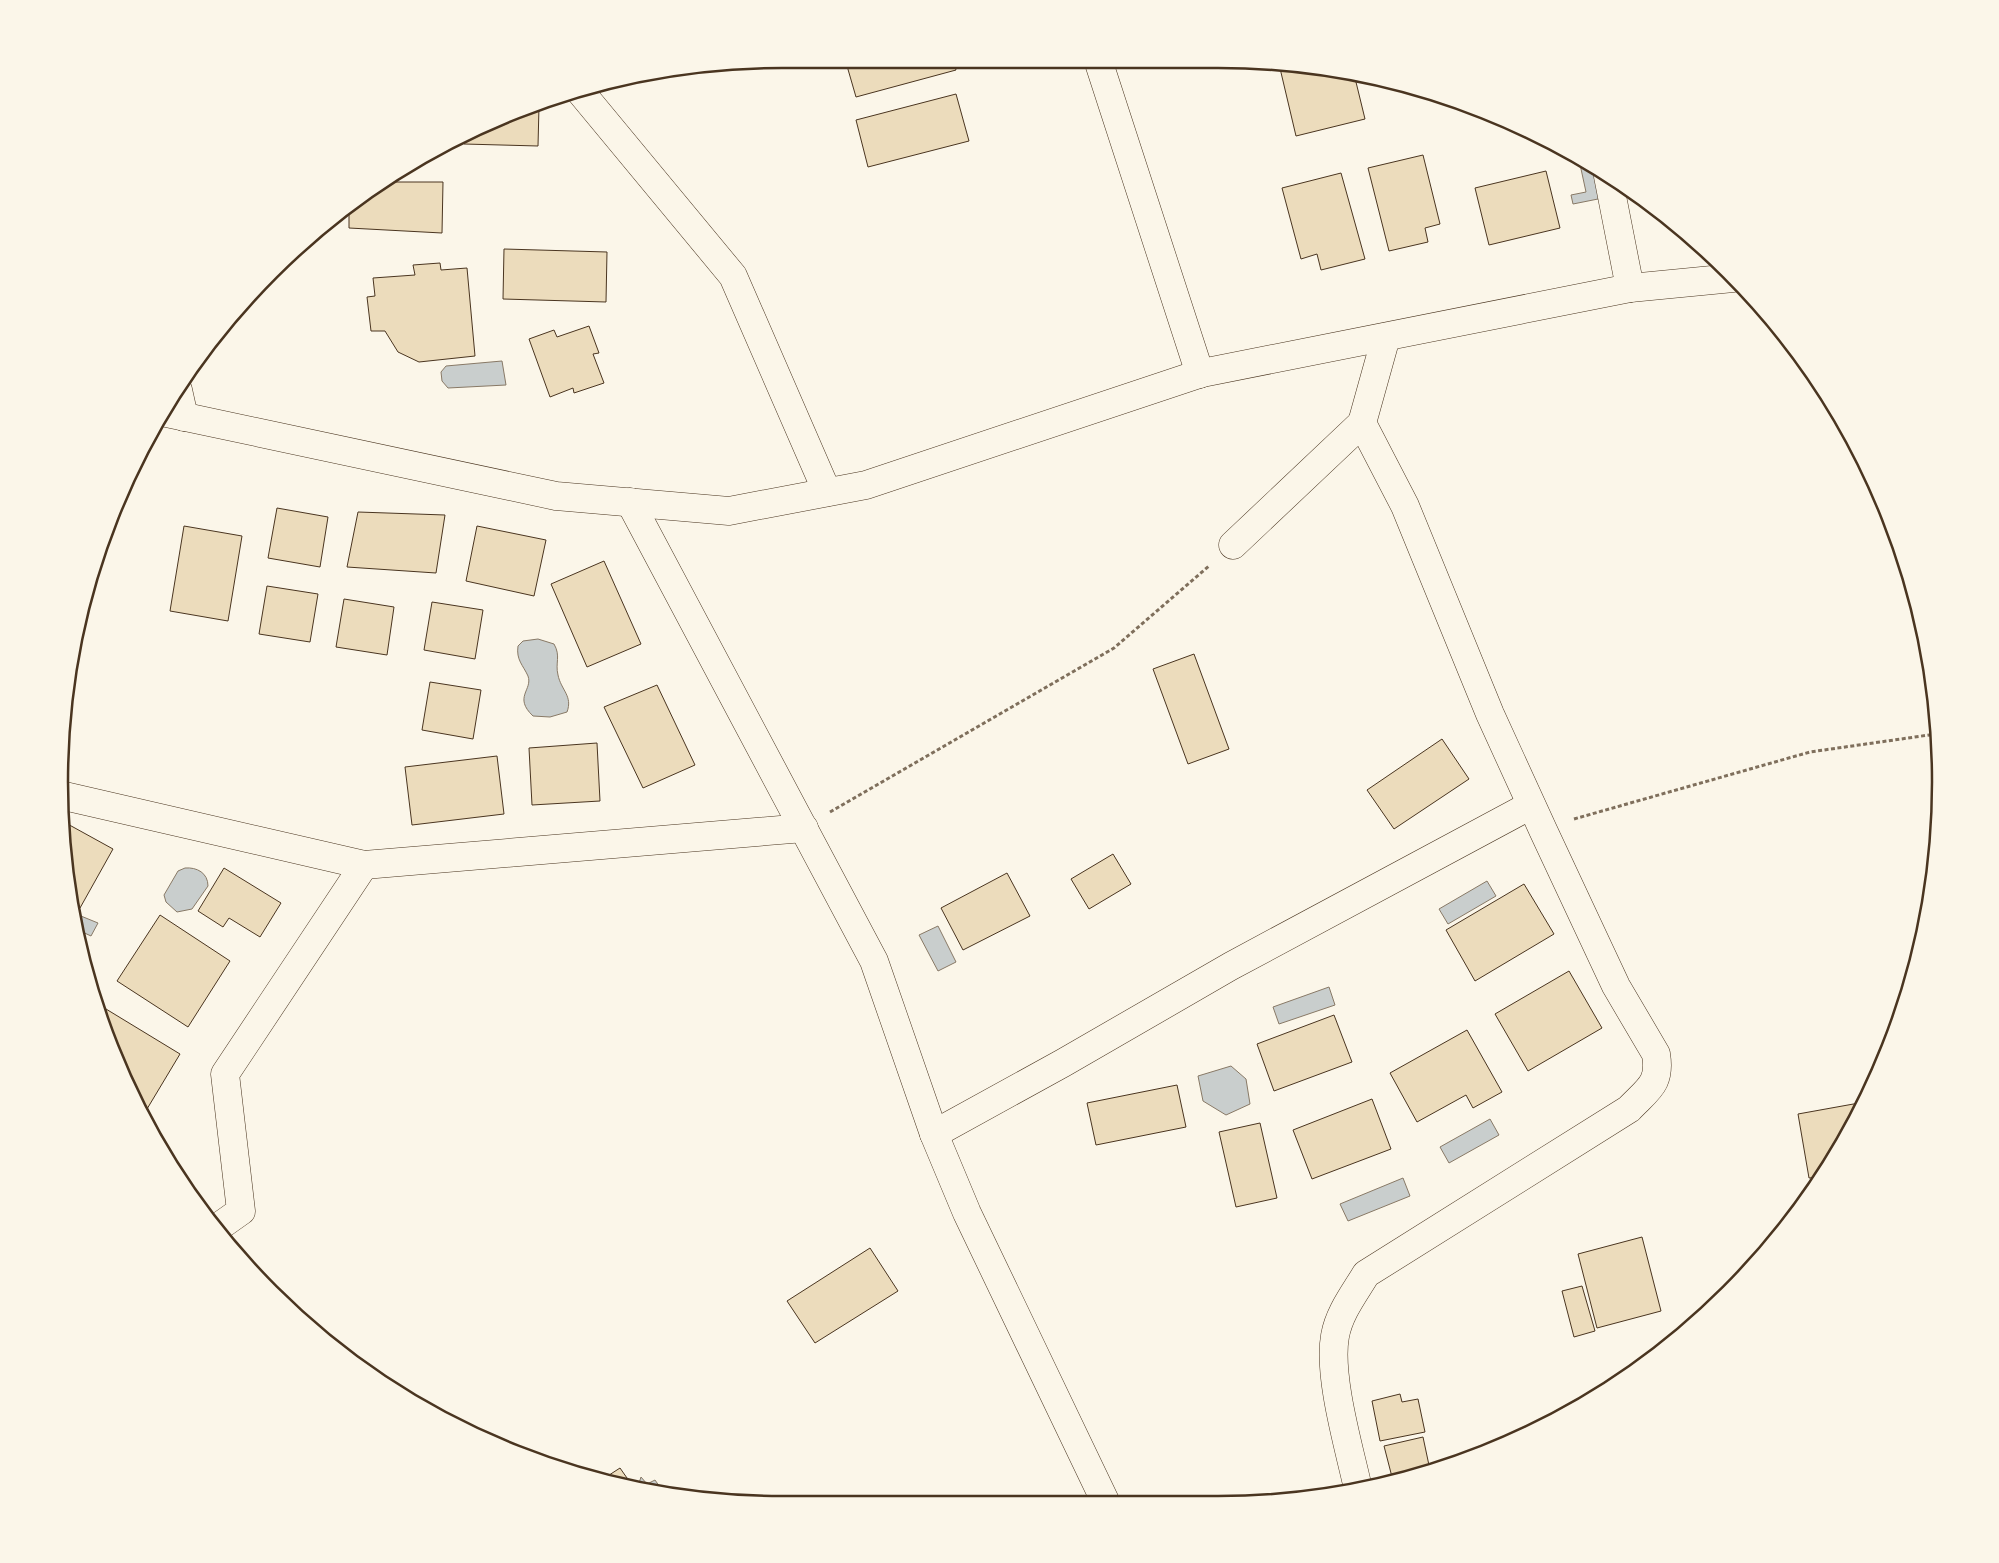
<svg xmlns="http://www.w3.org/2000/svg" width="1999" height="1563" font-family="'IBM Plex Sans',sans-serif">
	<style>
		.water { fill: #c9cecd; stroke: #887966 }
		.building { fill: #ecdcbc; stroke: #4a3520 }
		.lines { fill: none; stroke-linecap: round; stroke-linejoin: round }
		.street-casing { stroke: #4a3520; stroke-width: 29 }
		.path { stroke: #7f6f5c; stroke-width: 3; stroke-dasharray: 4 2.5; stroke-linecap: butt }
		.street { stroke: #fbf6e9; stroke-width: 28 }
		.rim { fill: none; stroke: #4a3520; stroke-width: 2.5 }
	</style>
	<rect width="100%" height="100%" fill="#fbf6e9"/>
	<!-- water -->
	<g class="water">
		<polygon points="1578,155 1596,168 1603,198 1573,204 1571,195 1586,192"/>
		<polygon points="502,361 506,385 448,388 442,381 441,372 446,366"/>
		<path d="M538,639L554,644C561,656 555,663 558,675C561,690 573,696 567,712L550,717L533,716C513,697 533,690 528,676C523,665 516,660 518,646L523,641Z"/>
		<path d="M185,868C197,867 208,873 208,886L192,909L177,912L166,902L164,895L178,871Z"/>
		<polygon points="1487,881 1496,896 1448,924 1439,909"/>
		<polygon points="76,914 98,923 91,936 78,930"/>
		<polygon points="938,926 956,962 938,971 919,935"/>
		<polygon points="1329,987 1335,1005 1279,1024 1273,1007"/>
		<polygon points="1231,1066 1246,1079 1250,1104 1226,1115 1203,1101 1198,1076"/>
		<polygon points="1490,1119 1499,1135 1449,1163 1440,1147"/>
		<polygon points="1403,1178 1410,1196 1348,1221 1340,1204"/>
		<polygon points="641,1477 647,1484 655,1480 664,1493 637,1489"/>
	</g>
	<!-- building -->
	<g class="building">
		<polygon points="845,59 953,59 956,70 856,97"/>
		<polygon points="1279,64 1355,78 1365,119 1296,136"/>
		<polygon points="956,94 969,141 868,167 856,120"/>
		<polygon points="539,106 538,146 464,144 464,137"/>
		<polygon points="1423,155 1440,224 1425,228 1428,242 1389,251 1368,168"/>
		<polygon points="1546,171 1560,228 1489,245 1475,188"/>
		<polygon points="1341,173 1365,259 1321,270 1317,254 1301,259 1282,188"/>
		<polygon points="385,182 443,182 442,233 349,228 349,210 362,203"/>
		<polygon points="504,249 607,252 606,302 503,299"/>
		<polygon points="440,263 441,270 467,268 475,356 419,362 398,352 385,331 371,331 367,297 375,296 373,278 415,275 413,265"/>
		<polygon points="589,326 599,353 593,354 604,383 574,393 573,388 550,397 529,339 554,330 557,337"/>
		<polygon points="277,508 328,517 320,567 268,558"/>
		<polygon points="358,512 445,515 436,573 347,567"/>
		<polygon points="184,526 242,536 228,621 170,611"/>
		<polygon points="477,526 546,540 534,596 466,581"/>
		<polygon points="604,561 641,644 587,667 551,584"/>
		<polygon points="267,586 318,594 310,642 259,634"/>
		<polygon points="344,599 394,607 387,655 336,647"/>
		<polygon points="432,602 483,610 475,659 424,650"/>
		<polygon points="1194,654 1229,749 1188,764 1153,669"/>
		<polygon points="430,682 481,690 473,739 422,730"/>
		<polygon points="657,685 695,765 643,788 604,707"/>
		<polygon points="1442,739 1469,779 1394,829 1367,790"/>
		<polygon points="597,743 600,801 532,805 529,748"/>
		<polygon points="497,756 504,814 412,825 405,767"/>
		<polygon points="64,822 113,849 80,908 75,905"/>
		<polygon points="1113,854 1131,884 1089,909 1071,879"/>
		<polygon points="224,868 281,903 260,937 229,918 223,927 198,911"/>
		<polygon points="1007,873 1030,916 963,950 941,908"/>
		<polygon points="1524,884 1554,934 1475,981 1446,930"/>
		<polygon points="160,915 230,961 188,1027 117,981"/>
		<polygon points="1569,971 1602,1028 1528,1071 1495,1014"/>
		<polygon points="106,1009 180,1054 144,1114 103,1015"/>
		<polygon points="1334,1015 1352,1062 1274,1091 1257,1044"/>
		<polygon points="1467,1030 1502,1092 1473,1108 1466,1095 1417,1122 1390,1073"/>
		<polygon points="1177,1085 1186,1127 1096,1145 1087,1103"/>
		<polygon points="1372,1099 1391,1149 1312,1179 1293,1130"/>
		<polygon points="1859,1103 1860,1110 1819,1177 1809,1178 1798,1114"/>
		<polygon points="1260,1123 1277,1198 1236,1207 1219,1132"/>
		<polygon points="1642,1237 1661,1311 1597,1328 1578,1254"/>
		<polygon points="870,1248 898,1291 815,1343 787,1301"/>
		<polygon points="1582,1286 1595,1331 1574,1337 1562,1291"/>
		<polygon points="1400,1394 1402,1402 1418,1399 1425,1432 1380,1441 1372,1401"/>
		<polygon points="1423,1437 1430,1470 1392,1477 1384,1446"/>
		<polygon points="620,1468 634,1488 603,1479"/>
	</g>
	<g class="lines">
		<!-- street casing -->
		<g class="street-casing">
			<g id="street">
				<polyline points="1098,60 1200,374"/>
				<polyline points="579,90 733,276 827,492"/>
				<polyline points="1608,176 1630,288"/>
				<polyline points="178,390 184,417"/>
				<polyline points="162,412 556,496 729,511 866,485 1202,373 1630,288 1733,278"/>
				<polyline points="630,502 874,961 934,1134"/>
				<polyline points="1233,545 1362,423"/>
				<polyline points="60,795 364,865 804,828"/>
				<polyline points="217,1228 241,1211 225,1074 364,865"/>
				<path d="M1357,1484C1348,1444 1328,1375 1335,1336C1339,1313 1354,1294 1366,1274L1629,1109C1648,1089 1661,1084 1656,1054L1616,986L1543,830L1490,714L1405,506L1362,423L1386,337"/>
				<polyline points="1106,1503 967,1213 934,1134 1063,1063 1231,966 1531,805"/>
			</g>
		</g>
		<!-- path -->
		<g class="path">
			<polyline points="830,812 1114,648 1209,566"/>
			<polyline points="1574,819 1810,752 1936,734"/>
		</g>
		<!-- street -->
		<use href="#street" class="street"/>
	</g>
	<!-- crop -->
	<path d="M0 0H1999V1563H0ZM782 68H1218A714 714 0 0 1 1932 782V782A714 714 0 0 1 1218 1496H782A714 714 0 0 1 68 782V782A714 714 0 0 1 782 68Z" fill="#fbf6e9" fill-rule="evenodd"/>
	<path class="rim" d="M782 68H1218A714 714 0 0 1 1932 782V782A714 714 0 0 1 1218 1496H782A714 714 0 0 1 68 782V782A714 714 0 0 1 782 68Z"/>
</svg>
